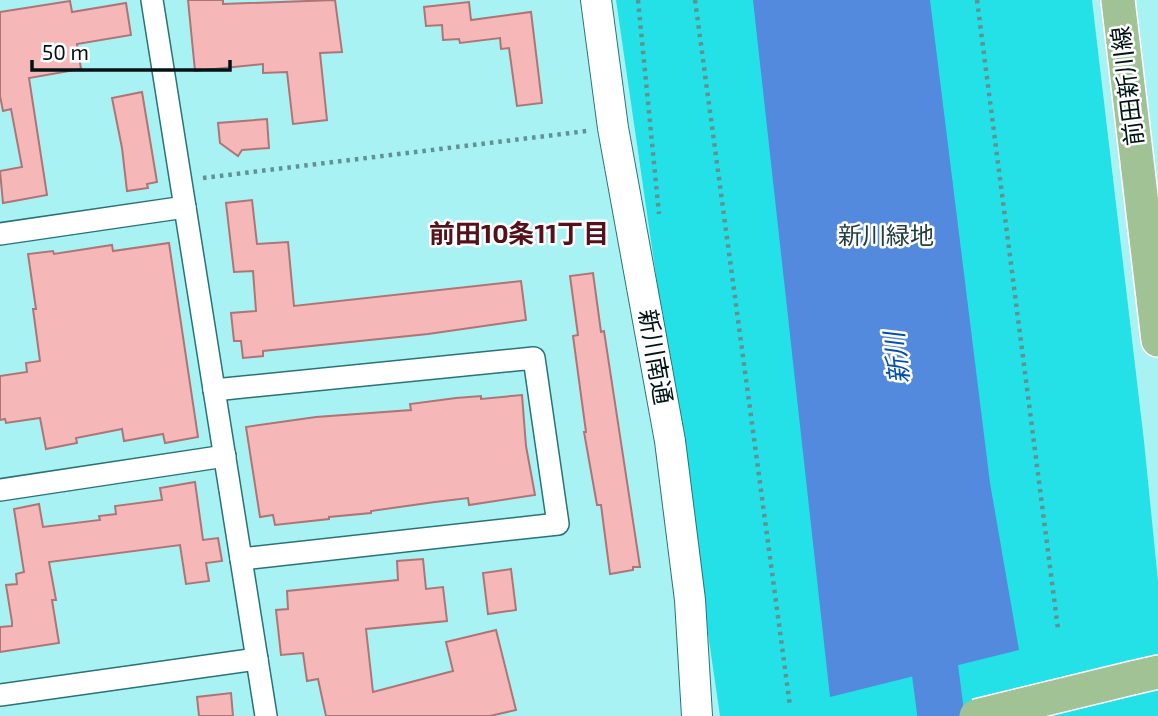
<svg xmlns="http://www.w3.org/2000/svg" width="1158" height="716" font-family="'Exo 2','Noto Sans JP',sans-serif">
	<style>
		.green { fill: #24e1e7 }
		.water { fill: #538add }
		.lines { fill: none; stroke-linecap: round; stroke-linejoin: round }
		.river { stroke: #538add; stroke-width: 47 }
		.building { fill: #f5b7b7; stroke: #ae7576; stroke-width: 2 }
		.street-casing { stroke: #297376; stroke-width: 24 }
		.secondary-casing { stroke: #297376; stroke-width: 32 }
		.primary-casing { stroke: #fff; stroke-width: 36 }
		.path { stroke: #609293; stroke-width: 4.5; stroke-dasharray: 3.5 5; stroke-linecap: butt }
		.street { stroke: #fff; stroke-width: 21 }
		.secondary { stroke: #fff; stroke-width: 30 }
		.primary { stroke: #a0c294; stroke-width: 33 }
		.primary-bridge-casing { stroke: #fff; stroke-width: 36; stroke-linecap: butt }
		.primary-bridge { stroke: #a0c294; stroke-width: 33 }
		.labels { text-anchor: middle; stroke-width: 5; stroke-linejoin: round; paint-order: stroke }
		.street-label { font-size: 24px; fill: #001314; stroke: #fff }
		.park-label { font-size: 24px; fill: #223e3f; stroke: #fff }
		.neighbourhood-label { font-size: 26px; font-weight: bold; fill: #551019; stroke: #fff }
		.water-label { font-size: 26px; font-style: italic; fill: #004eaf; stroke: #fff }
	</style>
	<rect width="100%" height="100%" fill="#a9f2f4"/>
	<!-- green -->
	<polygon class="green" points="616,0 1092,0 1144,441 1158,581 1158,716 720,716"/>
	<!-- water -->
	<polygon class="water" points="753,0 930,0 990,483 1019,650 830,697"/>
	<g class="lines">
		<!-- river -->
		<polyline class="river" points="927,609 941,716"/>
	</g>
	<!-- building -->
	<g class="building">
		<polygon points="188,0 223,0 223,4 335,0 342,52 320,53 327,120 293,124 287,72 263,73 263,64 195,71"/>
		<polygon points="70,1 72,12 126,3 131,35 77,44 81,69 29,78 47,195 3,203 0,171 22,167 11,109 3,111 0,96 0,12"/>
		<polygon points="469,2 471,20 531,12 542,103 517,106 509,48 501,49 500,38 460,43 459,39 443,40 442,25 426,26 424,7"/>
		<polygon points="142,92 157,182 147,184 148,188 127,191 122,148 112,98"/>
		<polygon points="267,119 269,148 242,150 238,156 220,143 218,123"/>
		<polygon points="252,200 257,244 288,242 294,306 521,281 526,320 428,334 263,351 263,356 243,358 241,341 234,341 231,313 256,311 253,271 234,272 226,203"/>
		<polygon points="169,243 198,437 165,443 163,434 124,441 122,429 76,438 77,443 46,449 40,418 6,423 5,419 0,420 0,376 27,372 26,363 40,361 33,309 36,309 28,254 53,251 54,254 112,245 113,251"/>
		<polygon points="593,273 601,332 604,331 640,567 633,567 633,570 610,574 601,505 597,505 584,432 586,432 573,336 578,335 570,276"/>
		<polygon points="522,395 526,446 535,495 469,505 468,498 435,502 371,511 371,513 329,517 329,519 275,525 273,515 260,517 246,427 316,417 411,410 410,404 456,398 481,396 481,399"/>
		<polygon points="195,482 203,540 218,538 222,561 206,563 209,581 186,584 180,545 49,562 56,600 52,600 59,643 0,652 0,627 12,626 12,622 6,585 17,584 16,574 24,572 14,509 39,504 43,527 100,520 99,516 116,514 115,506 162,500 160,488"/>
		<polygon points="423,559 426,589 443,587 447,621 366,629 373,692 453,671 446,642 496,630 516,710 490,716 326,716 318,679 307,681 303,653 281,655 276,610 288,609 287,591 398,580 397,561"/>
		<polygon points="511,569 516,610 488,614 483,573"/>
		<polygon points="231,693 233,716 199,716 197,697"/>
	</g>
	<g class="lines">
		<!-- street casing -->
		<g class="street-casing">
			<g id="street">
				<polyline points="152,0 266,716"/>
				<polyline points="0,234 185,207"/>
				<polyline points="214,390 534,358 558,524 241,559"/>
				<polyline points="0,490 225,456"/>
				<polyline points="0,695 257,659"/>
			</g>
		</g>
		<!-- secondary casing -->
		<g class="secondary-casing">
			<polyline id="secondary" points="596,0 613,128 670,441 690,600 697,716"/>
		</g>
		<!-- primary casing -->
		<g class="primary-casing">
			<g id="primary">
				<polyline points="1118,0 1158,340"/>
				<polyline points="1132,678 1158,672"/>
			</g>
		</g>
		<!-- path -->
		<g class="path">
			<polyline points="638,0 659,214"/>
			<polyline points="695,0 790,706"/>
			<polyline points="977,0 1058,629"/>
			<polyline points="203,178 587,131"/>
		</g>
		<!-- street -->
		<use href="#street" class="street"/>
		<!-- secondary -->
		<use href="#secondary" class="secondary"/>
		<!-- primary -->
		<use href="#primary" class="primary"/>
		<!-- primary-bridge casing -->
		<g class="primary-bridge-casing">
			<polyline id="primary-bridge" points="976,716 1132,678"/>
		</g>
		<!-- primary-bridge -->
		<use href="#primary-bridge" class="primary-bridge"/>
	</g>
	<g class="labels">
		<!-- street labels -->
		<g class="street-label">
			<text transform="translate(1128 86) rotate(-97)" y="8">前田新川線</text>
			<text transform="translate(655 357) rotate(80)" y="8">新川南通</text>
		</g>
		<!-- park labels -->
		<g class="park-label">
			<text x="886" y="244">新川緑地</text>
		</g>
		<!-- neighbourhood labels -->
		<g class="neighbourhood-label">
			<text x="519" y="243">前田10条11丁目</text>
		</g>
		<!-- water labels -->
		<g class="water-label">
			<text transform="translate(897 358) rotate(-97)" y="9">新川</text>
		</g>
	</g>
	<!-- scale -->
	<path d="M32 60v10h198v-10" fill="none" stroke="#001314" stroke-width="3.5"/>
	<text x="42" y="60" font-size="21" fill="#001314" stroke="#ffffff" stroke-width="5" paint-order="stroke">50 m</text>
</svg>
